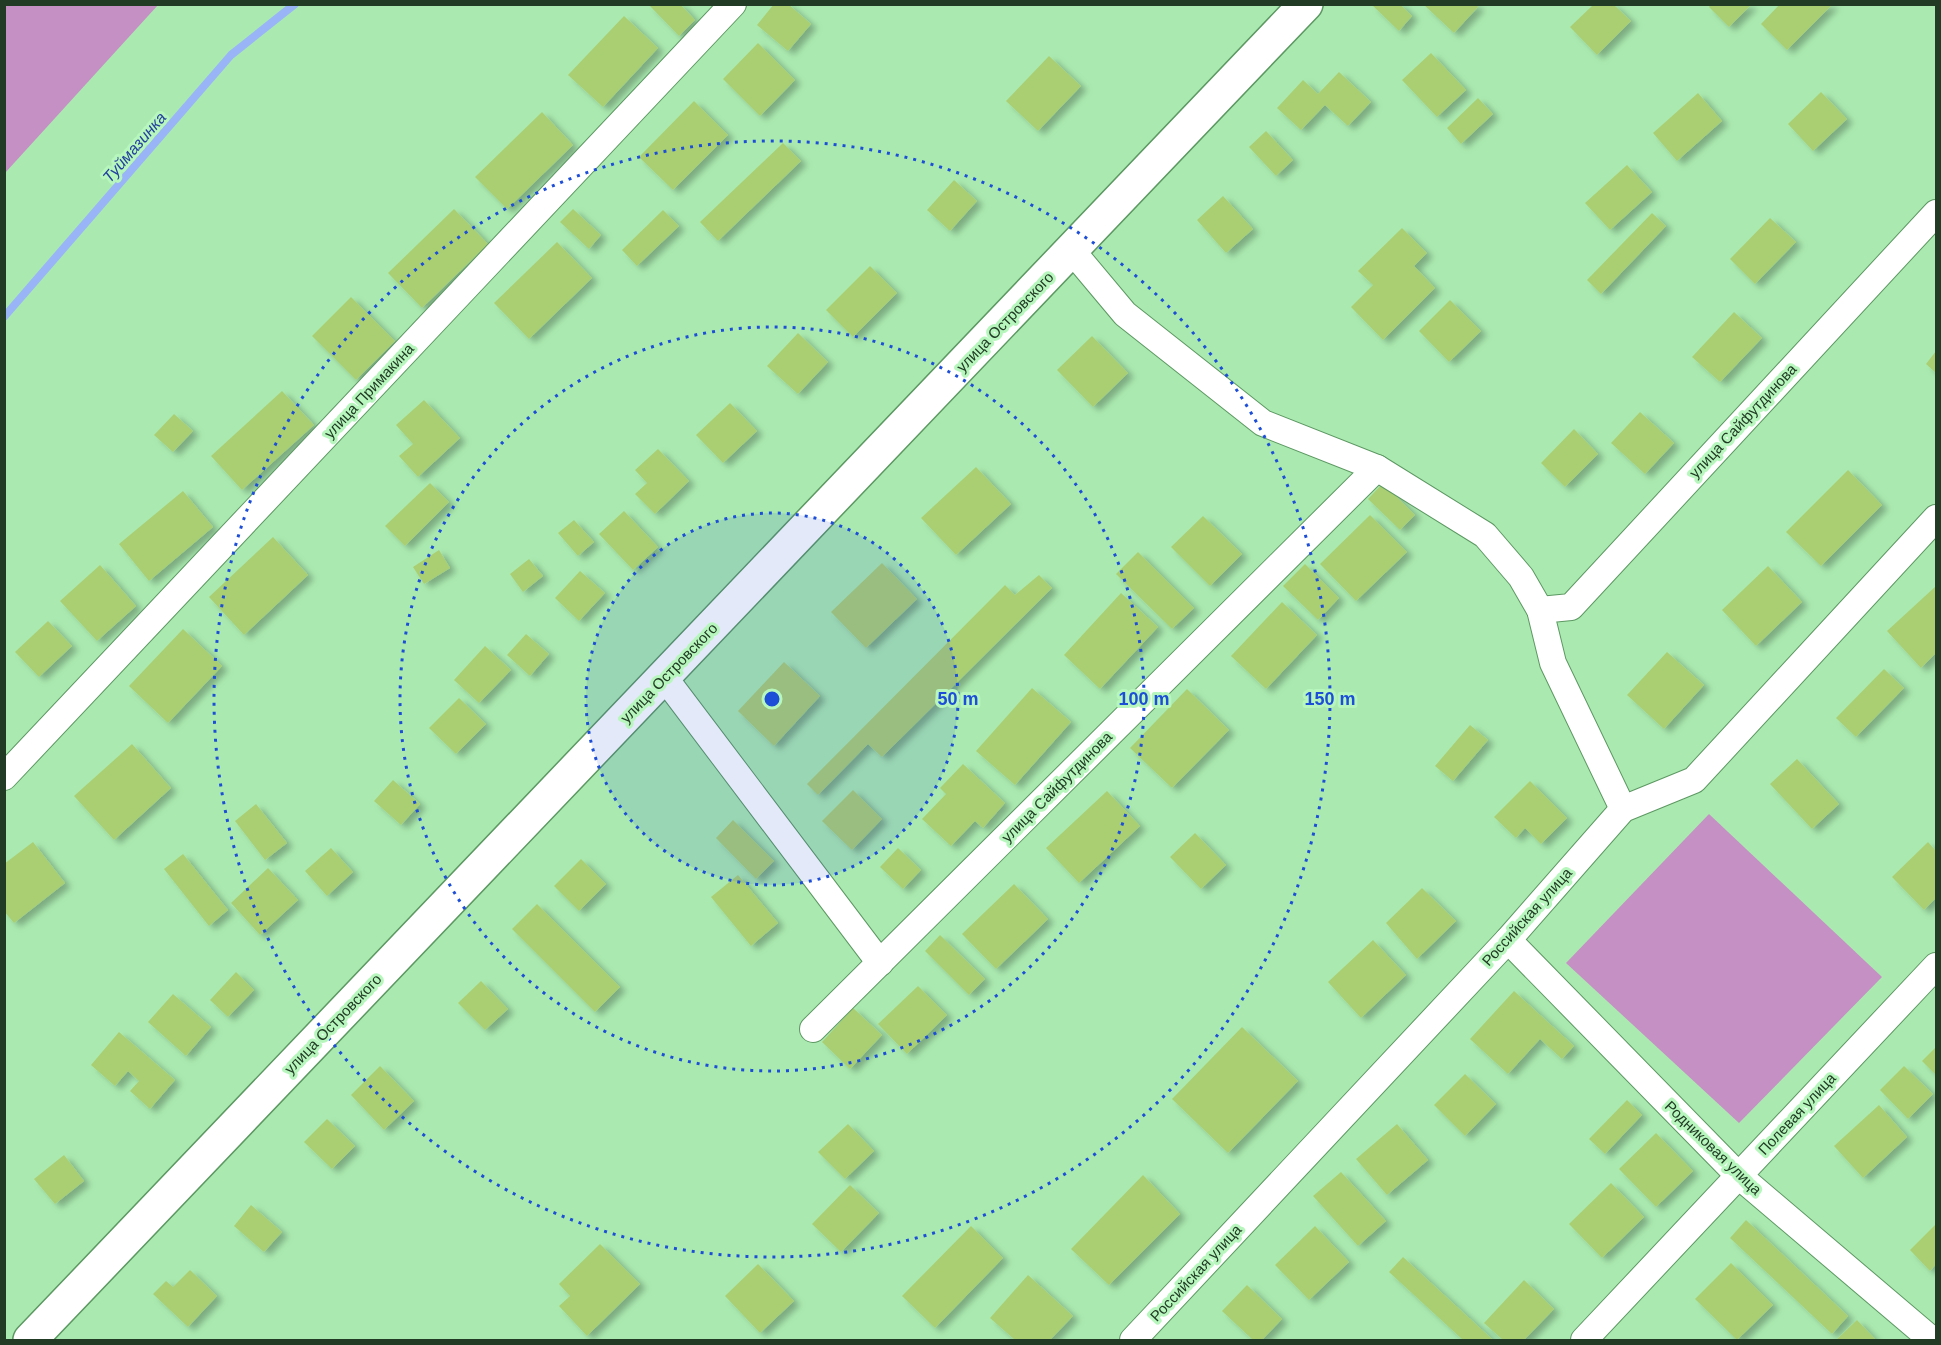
<svg xmlns="http://www.w3.org/2000/svg" width="1941" height="1345" font-family="Helvetica,sans-serif">
	<style>
		.green { fill: #c590c4 }
		.lines { fill: none; stroke-linecap: round; stroke-linejoin: round }
		.stream { stroke: #99b5f7; stroke-width: 8 }
		.building { fill: #aacf73; filter: url(#shadow) }
		.minor-casing { stroke: #5c9862; stroke-width: 28 }
		.major-casing { stroke: #5c9862; stroke-width: 36 }
		.minor { stroke: #fff; stroke-width: 26 }
		.major { stroke: #fff; stroke-width: 33 }
		.ring { fill: none; stroke: #1d4ed8; stroke-width: 3; stroke-dasharray: 3 6 }
		.labels { text-anchor: middle; stroke-width: 6; stroke-linejoin: round; paint-order: stroke }
		.street-label { font-size: 15px; fill: #223b25; stroke: #b7f7bd }
		.water-label { font-size: 16px; font-style: italic; fill: #25409e; stroke: #b7f7bd }
		.centre { fill: #1d4ed8; stroke: #b7f7bd; stroke-width: 3 }
		.ring-label { font-size: 18px; text-anchor: middle; font-weight: bold; fill: #1d4ed8; stroke: #b7f7bd; stroke-width: 6; stroke-linejoin: round; paint-order: stroke }
	</style>
	<defs>
		<filter id="shadow"><feDropShadow dx="6" dy="4" stdDeviation="3" flood-color="#0004"/></filter>
	</defs>
	<rect width="100%" height="100%" fill="#aaeab0"/>
	<!-- green -->
	<g class="green">
		<polygon points="5,4 158,5 5,173 4,5"/>
		<polygon points="1709,814 1882,977 1739,1123 1566,963"/>
	</g>
	<g class="lines">
		<!-- stream -->
		<polyline class="stream" points="4,317 231,55 295,4"/>
	</g>
	<!-- building -->
	<g class="building">
		<polygon points="648,4 680,4 695,20 679,36"/>
		<polygon points="774,4 788,4 811,24 788,51 757,25"/>
		<polygon points="1371,4 1400,4 1412,16 1399,31"/>
		<polygon points="1423,4 1476,4 1478,7 1454,33"/>
		<polygon points="1711,4 1752,4 1729,27 1709,7"/>
		<polygon points="1780,4 1833,4 1787,50 1761,24"/>
		<polygon points="1593,5 1614,5 1631,21 1597,55 1570,27"/>
		<polygon points="624,16 658,48 603,107 568,75"/>
		<polygon points="758,43 795,80 760,116 723,79"/>
		<polygon points="1431,53 1466,90 1437,117 1402,80"/>
		<polygon points="1049,56 1081,86 1038,131 1006,101"/>
		<polygon points="1339,72 1371,102 1348,126 1325,105 1301,130 1277,108 1303,80 1318,94"/>
		<polygon points="1821,92 1847,119 1813,151 1788,124"/>
		<polygon points="1698,93 1722,121 1677,161 1653,133"/>
		<polygon points="1478,98 1493,114 1461,144 1447,128"/>
		<polygon points="694,101 728,135 673,190 639,157"/>
		<polygon points="542,112 573,145 507,209 475,177"/>
		<polygon points="1266,131 1293,160 1276,176 1249,147"/>
		<polygon points="783,143 801,161 718,241 700,222"/>
		<polygon points="1627,165 1652,192 1610,230 1585,203"/>
		<polygon points="954,180 977,201 950,231 927,210"/>
		<polygon points="1223,196 1253,229 1226,253 1197,220"/>
		<polygon points="454,209 488,244 422,308 388,273"/>
		<polygon points="573,209 601,235 589,249 560,222"/>
		<polygon points="663,210 679,226 637,266 622,250"/>
		<polygon points="1652,213 1666,226 1601,294 1587,280"/>
		<polygon points="1770,218 1796,242 1755,284 1730,259"/>
		<polygon points="1402,228 1427,253 1414,266 1435,288 1383,340 1351,307 1373,285 1358,271"/>
		<polygon points="557,242 592,278 529,339 494,303"/>
		<polygon points="870,266 897,293 853,337 826,310"/>
		<polygon points="351,297 395,341 356,380 312,336"/>
		<polygon points="1450,300 1481,331 1449,362 1419,331"/>
		<polygon points="1734,312 1762,338 1720,382 1692,357"/>
		<polygon points="798,333 828,362 798,394 767,366"/>
		<polygon points="1092,336 1128,373 1093,407 1057,370"/>
		<polygon points="1936,351 1936,373 1926,364"/>
		<polygon points="282,391 314,425 242,490 211,456"/>
		<polygon points="424,400 460,438 418,477 399,456 413,444 396,425"/>
		<polygon points="730,403 757,431 723,463 696,435"/>
		<polygon points="1640,412 1674,443 1645,474 1611,443"/>
		<polygon points="174,414 193,431 173,452 154,435"/>
		<polygon points="1574,429 1598,454 1565,487 1541,463"/>
		<polygon points="658,449 689,481 655,514 635,494 647,483 635,470"/>
		<polygon points="976,467 1011,504 956,555 921,518"/>
		<polygon points="1848,470 1882,505 1821,566 1786,532"/>
		<polygon points="430,483 449,502 405,546 385,526"/>
		<polygon points="1383,483 1415,515 1400,530 1368,499"/>
		<polygon points="183,491 213,527 149,581 119,544"/>
		<polygon points="624,511 658,547 633,570 599,534"/>
		<polygon points="1370,515 1407,552 1356,601 1320,564"/>
		<polygon points="1203,516 1242,554 1210,586 1171,547"/>
		<polygon points="574,520 594,542 578,556 558,533"/>
		<polygon points="273,537 308,575 244,635 209,597"/>
		<polygon points="439,550 450,568 424,584 413,567"/>
		<polygon points="1138,552 1194,608 1172,629 1116,574"/>
		<polygon points="529,559 543,576 523,592 510,574"/>
		<polygon points="882,563 917,599 866,648 831,612"/>
		<polygon points="1305,564 1339,598 1318,620 1283,586"/>
		<polygon points="100,565 136,606 97,641 60,601"/>
		<polygon points="1768,566 1802,602 1756,646 1722,610"/>
		<polygon points="580,571 605,593 579,621 555,598"/>
		<polygon points="1039,575 1052,588 882,757 868,744 818,795 807,784 1005,585 1015,595"/>
		<polygon points="1936,586 1936,653 1921,668 1887,631"/>
		<polygon points="1121,593 1158,627 1100,689 1064,655"/>
		<polygon points="1282,602 1317,635 1266,689 1231,656"/>
		<polygon points="48,621 72,646 39,677 15,652"/>
		<polygon points="183,629 222,666 168,723 129,686"/>
		<polygon points="526,634 549,654 530,676 507,655"/>
		<polygon points="485,646 511,670 479,703 454,680"/>
		<polygon points="1667,652 1704,685 1664,729 1627,695"/>
		<polygon points="784,662 820,696 774,746 738,711"/>
		<polygon points="1884,669 1904,688 1856,737 1836,718"/>
		<polygon points="1032,688 1071,722 1015,785 976,751"/>
		<polygon points="1187,689 1229,730 1172,788 1130,748"/>
		<polygon points="459,698 486,724 456,754 429,728"/>
		<polygon points="1470,725 1488,740 1453,781 1435,766"/>
		<polygon points="132,744 171,788 114,840 74,796"/>
		<polygon points="1797,759 1839,804 1812,829 1770,784"/>
		<polygon points="963,764 1005,803 983,828 975,821 951,846 922,819 946,794 940,788"/>
		<polygon points="393,780 420,804 401,825 374,801"/>
		<polygon points="1530,781 1567,818 1541,844 1525,828 1516,838 1494,817"/>
		<polygon points="853,790 882,819 852,850 822,821"/>
		<polygon points="1107,791 1140,826 1079,883 1046,848"/>
		<polygon points="256,804 287,843 265,860 235,821"/>
		<polygon points="733,820 774,861 756,879 716,838"/>
		<polygon points="1195,833 1226,865 1201,889 1170,857"/>
		<polygon points="33,842 65,883 14,923 4,911 4,864"/>
		<polygon points="1928,842 1936,851 1936,898 1924,910 1892,877"/>
		<polygon points="331,848 353,872 327,896 305,871"/>
		<polygon points="898,848 921,870 903,889 880,867"/>
		<polygon points="183,854 228,910 209,926 164,869"/>
		<polygon points="581,859 606,884 579,911 554,886"/>
		<polygon points="268,868 298,900 260,935 231,903"/>
		<polygon points="738,875 778,923 751,946 711,897"/>
		<polygon points="1014,884 1048,919 996,969 962,934"/>
		<polygon points="1422,888 1456,921 1417,959 1386,923"/>
		<polygon points="537,904 620,987 595,1012 512,929"/>
		<polygon points="940,935 985,979 969,995 925,951"/>
		<polygon points="1373,940 1406,975 1361,1018 1328,982"/>
		<polygon points="236,972 254,990 228,1017 210,1000"/>
		<polygon points="481,981 508,1009 485,1030 458,1003"/>
		<polygon points="918,986 947,1015 907,1054 878,1024"/>
		<polygon points="1514,991 1574,1046 1562,1059 1540,1039 1508,1074 1470,1039"/>
		<polygon points="173,994 211,1027 186,1056 148,1022"/>
		<polygon points="853,1008 882,1035 850,1069 822,1042"/>
		<polygon points="1242,1027 1298,1081 1228,1153 1172,1099"/>
		<polygon points="119,1032 175,1080 150,1109 130,1091 139,1081 128,1071 115,1086 91,1065"/>
		<polygon points="1936,1047 1936,1075 1922,1061"/>
		<polygon points="380,1066 414,1101 384,1130 351,1095"/>
		<polygon points="1904,1066 1933,1094 1908,1119 1880,1090"/>
		<polygon points="1465,1074 1496,1104 1465,1136 1434,1105"/>
		<polygon points="1627,1100 1642,1115 1605,1154 1589,1139"/>
		<polygon points="1879,1105 1907,1137 1863,1178 1834,1146"/>
		<polygon points="327,1119 355,1146 332,1169 304,1142"/>
		<polygon points="848,1124 874,1151 845,1179 818,1152"/>
		<polygon points="1397,1124 1428,1160 1387,1195 1356,1159"/>
		<polygon points="1656,1133 1693,1171 1656,1207 1619,1169"/>
		<polygon points="64,1155 84,1181 55,1204 34,1179"/>
		<polygon points="1341,1172 1386,1221 1358,1246 1313,1196"/>
		<polygon points="1143,1175 1180,1214 1109,1285 1071,1249"/>
		<polygon points="1611,1183 1644,1217 1602,1258 1569,1224"/>
		<polygon points="850,1185 879,1213 841,1252 812,1224"/>
		<polygon points="251,1205 282,1232 264,1252 234,1226"/>
		<polygon points="1746,1220 1848,1316 1832,1334 1730,1238"/>
		<polygon points="1936,1224 1936,1264 1930,1271 1910,1250"/>
		<polygon points="971,1226 1003,1258 935,1328 902,1296"/>
		<polygon points="1315,1226 1349,1262 1309,1300 1275,1265"/>
		<polygon points="600,1244 640,1284 587,1336 559,1306 570,1296 559,1284"/>
		<polygon points="1403,1257 1493,1340 1463,1340 1389,1272"/>
		<polygon points="1731,1263 1773,1305 1737,1340 1695,1299"/>
		<polygon points="758,1264 794,1301 760,1333 725,1296"/>
		<polygon points="190,1270 217,1296 188,1327 153,1294 166,1281 173,1287"/>
		<polygon points="1028,1275 1073,1316 1050,1340 1015,1340 990,1318"/>
		<polygon points="1524,1280 1554,1309 1524,1340 1503,1340 1484,1323"/>
		<polygon points="1247,1285 1282,1319 1262,1340 1253,1340 1222,1311"/>
		<polygon points="1857,1320 1876,1340 1836,1340"/>
	</g>
	<g class="lines">
		<!-- minor casing -->
		<g class="minor-casing">
			<g id="minor">
				<polyline points="1073,252 1125,314 1263,423 1377,468 1485,535 1521,577 1540,610 1553,663 1623,809"/>
				<polyline points="1540,610 1571,607 1936,213"/>
				<polyline points="664,677 880,963"/>
				<polyline points="4,777 733,4"/>
				<polyline points="1508,940 1739,1176 1932,1340"/>
				<polyline points="813,1029 1377,468"/>
				<polyline points="1133,1340 1508,940 1623,809 1694,780 1936,518"/>
				<polyline points="1584,1340 1936,966"/>
			</g>
		</g>
		<!-- major casing -->
		<g class="major-casing">
			<polyline id="major" points="30,1340 1306,4"/>
		</g>
		<!-- minor -->
		<use href="#minor" class="minor"/>
		<!-- major -->
		<use href="#major" class="major"/>
	</g>
	<!-- distance rings -->
	<circle cx="772" cy="699" r="186" fill="#1d4ed8" fill-opacity=".12"/>
	<g class="ring">
		<circle cx="772" cy="699" r="186"/>
		<circle cx="772" cy="699" r="372"/>
		<circle cx="772" cy="699" r="558"/>
	</g>
	<g class="labels">
		<!-- street labels -->
		<g class="street-label">
			<text transform="translate(1005 322) rotate(-46)" y="5">улица Островского</text>
			<text transform="translate(369 391) rotate(-47)" y="5">улица Примакина</text>
			<text transform="translate(1743 421) rotate(-47)" y="5">улица Сайфутдинова</text>
			<text transform="translate(669 673) rotate(-46)" y="5">улица Островского</text>
			<text transform="translate(1057 787) rotate(-45)" y="5">улица Сайфутдинова</text>
			<text transform="translate(1527 917) rotate(-48)" y="5">Российская улица</text>
			<text transform="translate(333 1024) rotate(-46)" y="5">улица Островского</text>
			<text transform="translate(1797 1114) rotate(-47)" y="5">Полевая улица</text>
			<text transform="translate(1713 1148) rotate(44)" y="5">Родниковая улица</text>
			<text transform="translate(1196 1273) rotate(-47)" y="5">Российская улица</text>
		</g>
		<!-- water labels -->
		<g class="water-label">
			<text transform="translate(134 147) rotate(-49)" y="6">Туймазинка</text>
		</g>
	</g>
	<circle cx="772" cy="699" r="9" class="centre"/>
	<g class="ring-label">
		<text x="958" y="705">50 m</text>
		<text x="1144" y="705">100 m</text>
		<text x="1330" y="705">150 m</text>
	</g>
	<!-- border -->
	<rect width="1941" height="1345" fill="none" stroke="#223b25" stroke-width="12"/>
</svg>
